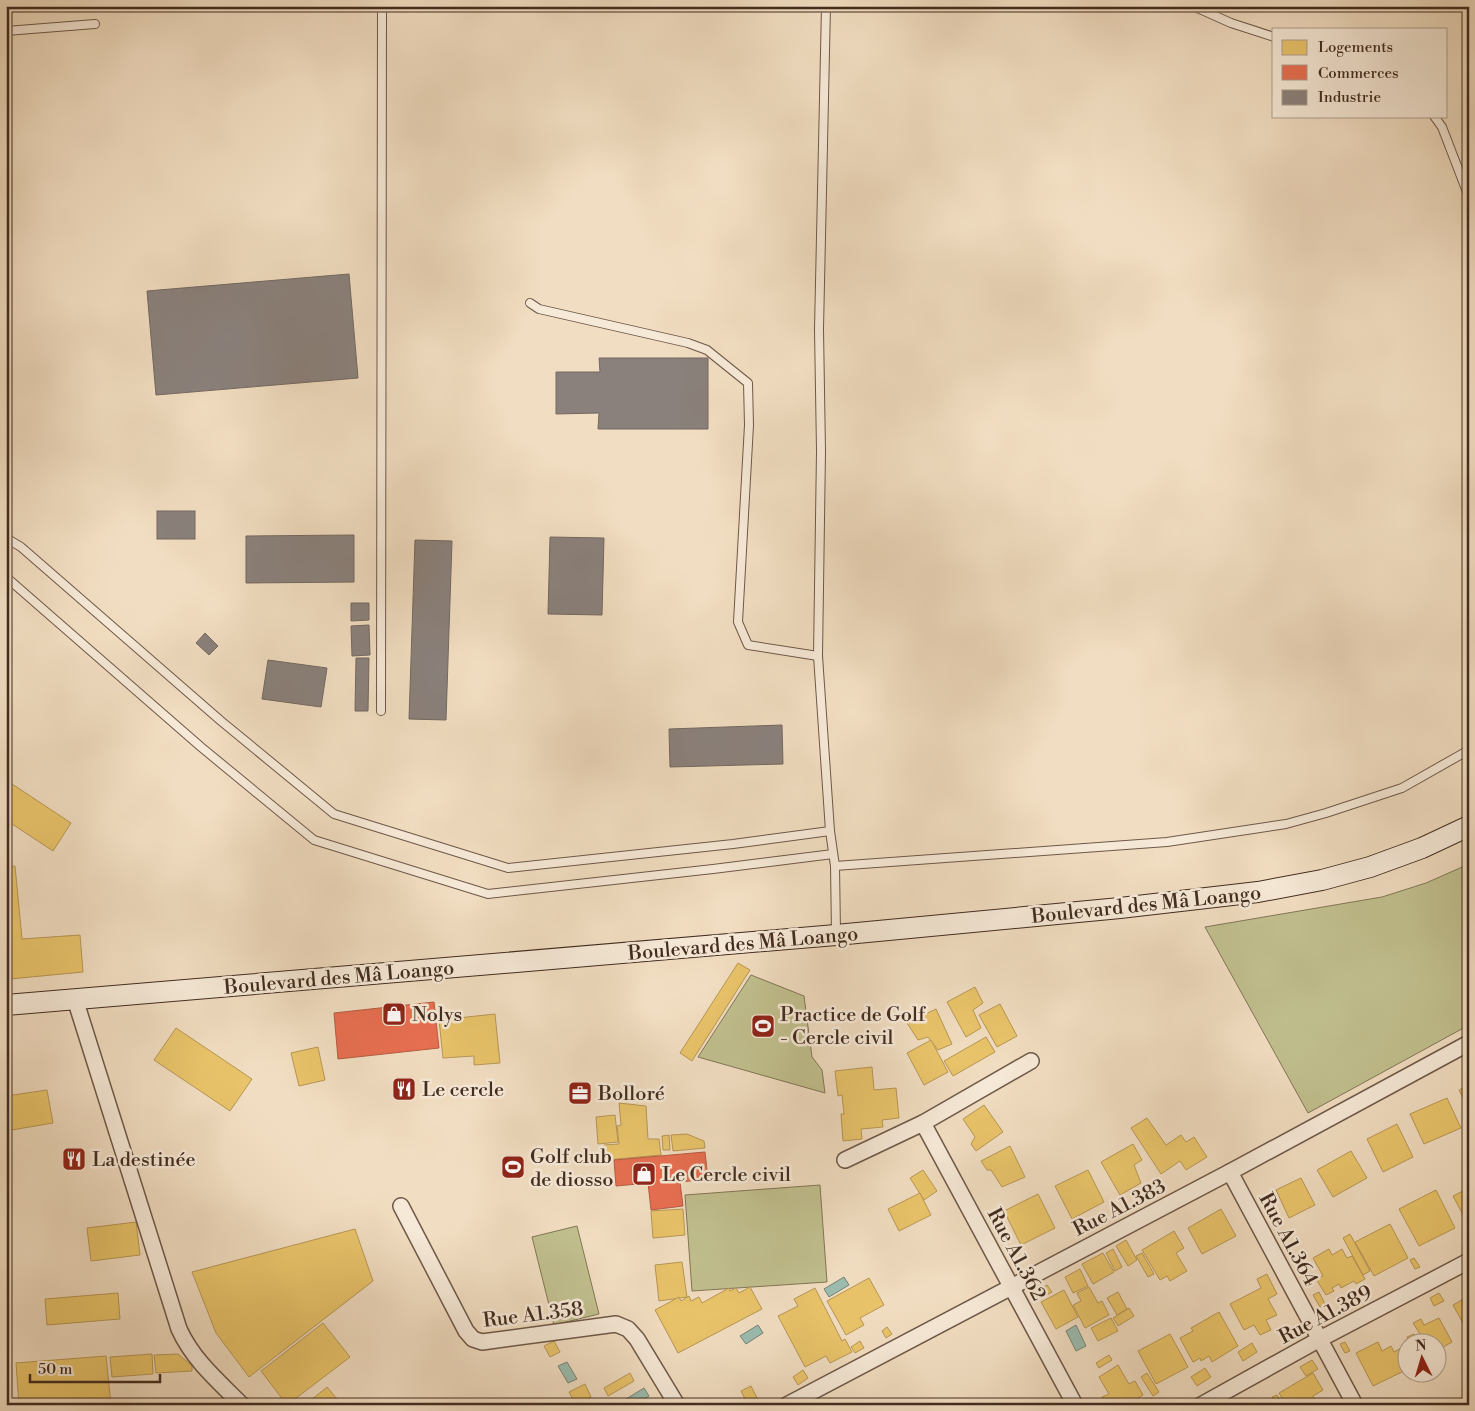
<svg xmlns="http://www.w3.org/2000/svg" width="1475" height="1411" font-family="'Libre Bodoni',serif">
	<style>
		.green { fill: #c1bf8e; stroke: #827657 }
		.water { fill: #9bbcaf; stroke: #778276 }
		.homes { fill: #e9c46a; stroke: #b79654 }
		.shops { fill: #e76f51; stroke: #b65b42 }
		.industry { fill: #8a817c; stroke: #746860 }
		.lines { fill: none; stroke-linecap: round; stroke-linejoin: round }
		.lane-casing { stroke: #6e5848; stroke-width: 10 }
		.street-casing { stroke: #6e5848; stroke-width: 18 }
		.secondary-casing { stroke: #422c20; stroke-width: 22 }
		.lane { stroke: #f6e9d7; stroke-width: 8 }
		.street { stroke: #f6e9d7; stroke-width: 15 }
		.secondary { stroke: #f6e9d7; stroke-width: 20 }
		.labels { text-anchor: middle; stroke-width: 5; stroke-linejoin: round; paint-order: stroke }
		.street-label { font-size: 20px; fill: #422c20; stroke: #f6e9d7 }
		.poi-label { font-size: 20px; fill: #422c20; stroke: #f6e9d7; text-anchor: start }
	</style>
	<rect width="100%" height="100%" fill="#f1ddc1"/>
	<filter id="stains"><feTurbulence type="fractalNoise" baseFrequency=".004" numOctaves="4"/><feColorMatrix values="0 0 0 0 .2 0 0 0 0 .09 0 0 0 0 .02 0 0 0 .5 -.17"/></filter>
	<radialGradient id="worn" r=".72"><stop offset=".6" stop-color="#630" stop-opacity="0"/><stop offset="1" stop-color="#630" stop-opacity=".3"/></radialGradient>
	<!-- green -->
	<g class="green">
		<polygon points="1469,864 1469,1025 1308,1113 1205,927 1382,897 1426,883"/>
		<polygon points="751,975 804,996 812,1057 822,1070 825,1093 698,1057"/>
		<polygon points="820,1185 827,1282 692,1291 685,1195"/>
		<polygon points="577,1226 599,1314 554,1325 532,1237"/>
	</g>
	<!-- water -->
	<g class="water">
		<polygon points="844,1277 849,1285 829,1297 824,1289"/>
		<polygon points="758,1325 763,1333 746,1344 740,1336"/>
		<polygon points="1076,1325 1086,1346 1076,1351 1066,1331"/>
		<polygon points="567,1362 577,1379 568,1383 558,1366"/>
		<polygon points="644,1388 649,1396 636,1405 629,1405 626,1399"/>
	</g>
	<!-- homes -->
	<g class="homes">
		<polygon points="6,780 71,823 53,851 6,820"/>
		<polygon points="15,866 22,939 80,935 83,972 10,979 6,977 6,867"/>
		<polygon points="738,963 750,970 692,1061 680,1053"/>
		<polygon points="975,987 983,1003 973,1010 981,1028 966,1037 947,1002"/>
		<polygon points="1000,1004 1017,1036 997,1047 979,1015"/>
		<polygon points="936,1009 952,1044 938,1050 928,1037 918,1040 907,1023"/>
		<polygon points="495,1014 500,1063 474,1065 474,1056 443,1058 439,1020"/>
		<polygon points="176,1028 252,1079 230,1111 154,1060"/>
		<polygon points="986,1037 995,1052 953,1076 944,1061"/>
		<polygon points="931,1040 948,1072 924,1085 907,1053"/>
		<polygon points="318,1047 325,1080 299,1086 291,1053"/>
		<polygon points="872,1067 874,1090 896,1088 899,1118 882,1120 883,1127 861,1129 862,1139 843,1141 841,1114 844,1114 842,1095 838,1096 835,1071"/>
		<polygon points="1469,1085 1469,1110 1459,1090"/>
		<polygon points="47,1090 53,1123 6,1131 6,1096"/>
		<polygon points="1447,1098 1461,1128 1424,1144 1410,1114"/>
		<polygon points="619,1103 646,1106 648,1139 659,1139 661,1155 606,1160 604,1145 619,1144 617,1126 621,1125"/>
		<polygon points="984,1105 1003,1132 976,1151 971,1144 975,1137 963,1119"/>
		<polygon points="615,1115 618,1142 598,1144 596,1117"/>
		<polygon points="1147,1118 1166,1145 1181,1135 1186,1142 1194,1137 1207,1157 1186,1170 1180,1161 1161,1174 1131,1128"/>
		<polygon points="1397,1124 1413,1157 1383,1172 1367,1139"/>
		<polygon points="687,1134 704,1141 705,1148 673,1151 671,1135"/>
		<polygon points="669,1135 670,1150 663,1150 662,1136"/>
		<polygon points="1133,1144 1142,1160 1134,1165 1141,1183 1120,1195 1101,1162"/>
		<polygon points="1010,1146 1025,1177 1002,1187 991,1170 987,1170 981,1161"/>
		<polygon points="1351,1151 1367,1178 1333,1197 1317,1170"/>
		<polygon points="923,1170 937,1191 924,1200 910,1178"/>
		<polygon points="1088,1170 1104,1202 1072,1219 1055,1186"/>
		<polygon points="1301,1178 1315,1205 1289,1218 1276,1190"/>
		<polygon points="1469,1188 1469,1223 1468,1224 1453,1196"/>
		<polygon points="1436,1190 1455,1228 1419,1246 1399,1209"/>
		<polygon points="920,1193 931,1215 899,1231 888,1209"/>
		<polygon points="1038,1194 1055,1228 1021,1245 1004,1211"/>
		<polygon points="683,1209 685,1235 653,1238 651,1211"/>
		<polygon points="1221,1209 1236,1236 1202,1254 1188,1228"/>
		<polygon points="136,1222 140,1255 91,1261 87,1228"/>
		<polygon points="1390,1224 1408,1258 1374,1276 1355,1242"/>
		<polygon points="355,1229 373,1281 249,1377 216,1333 192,1272"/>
		<polygon points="1174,1231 1184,1248 1176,1253 1187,1271 1170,1281 1167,1276 1160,1280 1142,1250"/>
		<polygon points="1350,1234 1370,1271 1363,1275 1343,1238"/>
		<polygon points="1126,1240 1137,1260 1128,1266 1116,1246"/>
		<polygon points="1113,1249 1122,1267 1115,1271 1106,1253"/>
		<polygon points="1329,1249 1332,1255 1342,1249 1347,1258 1352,1256 1365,1279 1356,1284 1354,1281 1341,1288 1339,1284 1332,1288 1334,1291 1326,1295 1316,1279 1323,1276 1313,1258"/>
		<polygon points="1103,1253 1114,1272 1093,1284 1082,1264"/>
		<polygon points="1142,1253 1154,1274 1148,1277 1136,1256"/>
		<polygon points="1414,1258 1420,1267 1415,1269 1410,1260"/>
		<polygon points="682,1262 687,1297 659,1301 655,1265"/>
		<polygon points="1080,1269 1088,1286 1073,1293 1065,1277"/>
		<polygon points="1267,1274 1277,1294 1268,1299 1277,1315 1266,1320 1271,1330 1260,1335 1254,1325 1244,1330 1230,1304 1261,1288 1257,1279"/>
		<polygon points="869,1278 884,1305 860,1318 864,1325 846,1335 827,1301"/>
		<polygon points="1047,1285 1052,1292 1041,1298 1037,1291"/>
		<polygon points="750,1287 762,1309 678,1353 655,1310 679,1297 681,1301 689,1296 691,1301 699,1297 702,1303 729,1288 730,1291 736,1288 739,1293"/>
		<polygon points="1089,1287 1098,1303 1102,1301 1109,1315 1085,1328 1073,1305 1081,1301 1077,1293"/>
		<polygon points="815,1288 842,1341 845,1339 852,1352 830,1363 826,1356 805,1367 778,1316 798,1306 794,1299"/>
		<polygon points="1064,1290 1078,1317 1056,1329 1041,1302"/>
		<polygon points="1118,1292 1127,1309 1117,1315 1107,1298"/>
		<polygon points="1319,1292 1325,1304 1320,1307 1313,1295"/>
		<polygon points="118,1293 120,1319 47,1325 45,1299"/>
		<polygon points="1439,1293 1444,1301 1434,1306 1430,1298"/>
		<polygon points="1469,1296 1469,1334 1453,1305"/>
		<polygon points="1129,1308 1134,1316 1118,1326 1113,1318"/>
		<polygon points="1219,1312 1238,1346 1212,1362 1209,1356 1201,1361 1200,1358 1193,1362 1180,1338 1193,1331 1191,1328"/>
		<polygon points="1111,1318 1118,1331 1098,1341 1091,1328"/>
		<polygon points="1439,1318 1452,1342 1438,1350 1438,1344 1410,1344 1407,1337 1414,1334 1415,1336 1420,1334 1413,1323 1421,1319 1424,1325"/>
		<polygon points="323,1323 350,1357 287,1405 261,1371"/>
		<polygon points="887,1327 892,1334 886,1338 882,1331"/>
		<polygon points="1170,1334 1188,1367 1156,1384 1138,1351"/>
		<polygon points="554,1341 560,1352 550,1357 544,1346"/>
		<polygon points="860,1341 864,1348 855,1353 851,1347"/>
		<polygon points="1345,1342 1350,1351 1345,1353 1340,1344"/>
		<polygon points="1378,1342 1382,1351 1391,1346 1394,1352 1403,1347 1408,1357 1408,1369 1373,1386 1356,1353"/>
		<polygon points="1252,1343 1257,1352 1243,1361 1238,1352"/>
		<polygon points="152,1354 153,1374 112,1377 110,1357"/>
		<polygon points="178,1354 192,1366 192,1371 156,1373 154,1355"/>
		<polygon points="1109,1355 1112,1360 1099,1368 1096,1363"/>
		<polygon points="106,1356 111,1405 19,1405 16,1363"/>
		<polygon points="1312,1360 1318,1369 1306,1376 1300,1367"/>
		<polygon points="1118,1365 1129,1384 1135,1381 1143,1395 1127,1405 1106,1405 1102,1397 1109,1394 1099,1377"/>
		<polygon points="1205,1368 1211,1377 1197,1386 1191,1377"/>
		<polygon points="803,1370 808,1378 798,1385 793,1377"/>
		<polygon points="630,1373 634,1381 608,1396 604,1388"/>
		<polygon points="1147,1373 1159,1392 1153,1396 1141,1377"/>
		<polygon points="1313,1373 1323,1390 1313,1396 1318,1405 1286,1405 1279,1393"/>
		<polygon points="585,1384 591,1397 576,1405 569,1392"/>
		<polygon points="751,1386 760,1404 758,1405 748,1405 741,1391"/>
		<polygon points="327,1387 337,1399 330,1405 313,1405 310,1401"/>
		<polygon points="1469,1394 1469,1405 1449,1405"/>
		<polygon points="1277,1395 1283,1405 1276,1405 1272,1397"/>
		<polygon points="1152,1398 1157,1405 1142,1405 1142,1404"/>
	</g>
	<!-- shops -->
	<g class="shops">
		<polygon points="434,1002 439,1048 338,1059 334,1013"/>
		<polygon points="705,1152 708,1179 680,1182 683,1206 651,1210 648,1183 616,1186 614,1160"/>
	</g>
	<!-- industry -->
	<g class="industry">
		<polygon points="349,274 358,378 156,395 147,291"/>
		<polygon points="599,358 708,358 708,429 598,429 599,413 556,414 556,372 600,372"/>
		<rect x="157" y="511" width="38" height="28"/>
		<polygon points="354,535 354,582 246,583 246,536"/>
		<polygon points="550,537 604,538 602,615 548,614"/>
		<polygon points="415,540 452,541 446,720 409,719"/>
		<polygon points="351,603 369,603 369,620 351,621"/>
		<polygon points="369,625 370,655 352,656 351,626"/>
		<polygon points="205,633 218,646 209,655 196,643"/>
		<polygon points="356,658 369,658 368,711 355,711"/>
		<polygon points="268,660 327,668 321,707 262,699"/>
		<polygon points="782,725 783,764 670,767 669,729"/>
	</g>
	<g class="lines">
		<!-- lane casing -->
		<g class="lane-casing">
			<g id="lane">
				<polyline points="826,6 819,329 821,451 818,656 830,831 835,866 836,933"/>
				<polyline points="1193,6 1231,23 1274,37"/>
				<polyline points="6,31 95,24"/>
				<polyline points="1434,116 1442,127 1469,197"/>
				<polyline points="530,303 539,309 688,343 707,350 748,383 749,425 738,622 748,645 818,656"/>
				<polyline points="6,538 21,547 221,721 334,814 508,868 733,844 830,831"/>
				<polyline points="6,577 201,747 314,840 488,894 713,869 833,854"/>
				<polyline points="381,711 382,6"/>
				<polyline points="835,866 1167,842 1286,824 1326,813 1402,788 1469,750"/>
			</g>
		</g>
		<!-- street casing -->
		<g class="street-casing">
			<g id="street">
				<path d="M75,999L179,1329C193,1360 218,1381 242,1405"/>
				<polyline points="923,1123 1075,1405"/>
				<polyline points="845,1160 923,1123 1031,1061"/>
				<polyline points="1230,1172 1355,1405"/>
				<polyline points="401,1206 466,1331 473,1339 482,1342 616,1324 628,1329 637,1339 677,1405"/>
				<polyline points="787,1405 1230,1172 1469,1043"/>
				<polyline points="1201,1405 1320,1339 1469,1261"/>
			</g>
		</g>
		<!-- secondary casing -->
		<g class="secondary-casing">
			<polyline id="secondary" points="6,1005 836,935 1120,908 1258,892 1322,880 1370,867 1422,848 1469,826"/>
		</g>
		<!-- lane -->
		<use href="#lane" class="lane"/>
		<!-- street -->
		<use href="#street" class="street"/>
		<!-- secondary -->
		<use href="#secondary" class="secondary"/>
	</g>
	<!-- icons -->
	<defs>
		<g id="shop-square" transform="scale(1.25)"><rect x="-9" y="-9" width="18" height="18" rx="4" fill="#8f2418" stroke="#f6e9d7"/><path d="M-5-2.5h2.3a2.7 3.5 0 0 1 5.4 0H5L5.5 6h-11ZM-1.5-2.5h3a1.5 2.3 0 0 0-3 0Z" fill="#fff"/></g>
		<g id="stadium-square" transform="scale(1.25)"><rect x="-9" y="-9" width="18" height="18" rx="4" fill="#8f2418" stroke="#f6e9d7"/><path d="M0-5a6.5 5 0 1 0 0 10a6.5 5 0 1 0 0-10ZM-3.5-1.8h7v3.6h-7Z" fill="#fff"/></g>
		<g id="restaurant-square" transform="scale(1.25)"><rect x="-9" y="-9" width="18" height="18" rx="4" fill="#8f2418" stroke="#f6e9d7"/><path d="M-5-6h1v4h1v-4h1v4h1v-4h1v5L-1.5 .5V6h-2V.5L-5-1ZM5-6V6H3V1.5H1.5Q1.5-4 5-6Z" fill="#fff"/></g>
		<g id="office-square" transform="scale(1.25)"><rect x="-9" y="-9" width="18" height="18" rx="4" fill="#8f2418" stroke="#f6e9d7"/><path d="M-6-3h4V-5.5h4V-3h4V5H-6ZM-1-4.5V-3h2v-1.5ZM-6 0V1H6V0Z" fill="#fff"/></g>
	</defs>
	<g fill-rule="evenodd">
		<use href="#shop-square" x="394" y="1014"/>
		<use href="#stadium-square" x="763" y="1026"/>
		<use href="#restaurant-square" x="404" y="1089"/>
		<use href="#office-square" x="580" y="1093"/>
		<use href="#restaurant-square" x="74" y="1159"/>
		<use href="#stadium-square" x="513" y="1167"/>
		<use href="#shop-square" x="644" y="1174"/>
	</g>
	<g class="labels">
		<!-- street labels -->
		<g class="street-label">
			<text transform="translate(1146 904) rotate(-6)" y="7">Boulevard des Mâ Loango</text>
			<text transform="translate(743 943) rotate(-5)" y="7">Boulevard des Mâ Loango</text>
			<text transform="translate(339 977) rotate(-5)" y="7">Boulevard des Mâ Loango</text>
			<text transform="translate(1119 1207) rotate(-27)" y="7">Rue A1.383</text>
			<text transform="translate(1289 1239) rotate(62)" y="7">Rue A1.364</text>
			<text transform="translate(1017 1254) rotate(62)" y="7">Rue A1.362</text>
			<text transform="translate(533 1314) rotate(-7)" y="7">Rue A1.358</text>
			<text transform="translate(1325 1314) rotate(-28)" y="7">Rue A1.389</text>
		</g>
		<!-- poi labels -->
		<g class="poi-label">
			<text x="412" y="1021">Nolys</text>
			<text x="780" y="1021">Practice de Golf<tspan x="780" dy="23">- Cercle civil</tspan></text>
			<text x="422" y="1096">Le cercle</text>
			<text x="598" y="1100">Bolloré</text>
			<text x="530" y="1163">Golf club<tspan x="530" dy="23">de diosso</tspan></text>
			<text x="92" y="1166">La destinée</text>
			<text x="662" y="1181">Le Cercle civil</text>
		</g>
	</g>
	<!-- margin -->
	<rect width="1475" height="1411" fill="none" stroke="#f1ddc1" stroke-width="25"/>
	<rect x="8" y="8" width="1460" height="1396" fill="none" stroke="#422c20" stroke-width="2.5"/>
	<rect x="12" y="12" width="1450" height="1386" fill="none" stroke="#422c20"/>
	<!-- legend -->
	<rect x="1272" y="28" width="175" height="90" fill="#f6e9d7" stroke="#ae9d8e"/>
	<rect x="1282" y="40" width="25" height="15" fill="#e9c46a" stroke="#ae9d8e"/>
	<text x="1318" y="52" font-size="15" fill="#422c20">Logements</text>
	<rect x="1282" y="65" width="25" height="15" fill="#e76f51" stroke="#ae9d8e"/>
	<text x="1318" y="78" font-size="15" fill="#422c20">Commerces</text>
	<rect x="1282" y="90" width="25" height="15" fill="#8a817c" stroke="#ae9d8e"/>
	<text x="1318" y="102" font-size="15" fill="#422c20">Industrie</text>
	<!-- north arrow -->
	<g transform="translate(1422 1358) rotate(355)"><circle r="24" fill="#f6e9d7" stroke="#ae9d8e"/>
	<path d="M0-4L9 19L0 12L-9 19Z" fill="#8f2418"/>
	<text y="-8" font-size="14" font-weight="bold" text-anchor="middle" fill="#422c20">N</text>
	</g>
	<!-- scale -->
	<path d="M30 1374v8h130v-8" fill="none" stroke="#422c20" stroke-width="2.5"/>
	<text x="38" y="1374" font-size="15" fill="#422c20" stroke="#f6e9d7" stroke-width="4" paint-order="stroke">50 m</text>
	<rect width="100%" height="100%" filter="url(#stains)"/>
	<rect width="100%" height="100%" fill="url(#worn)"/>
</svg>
